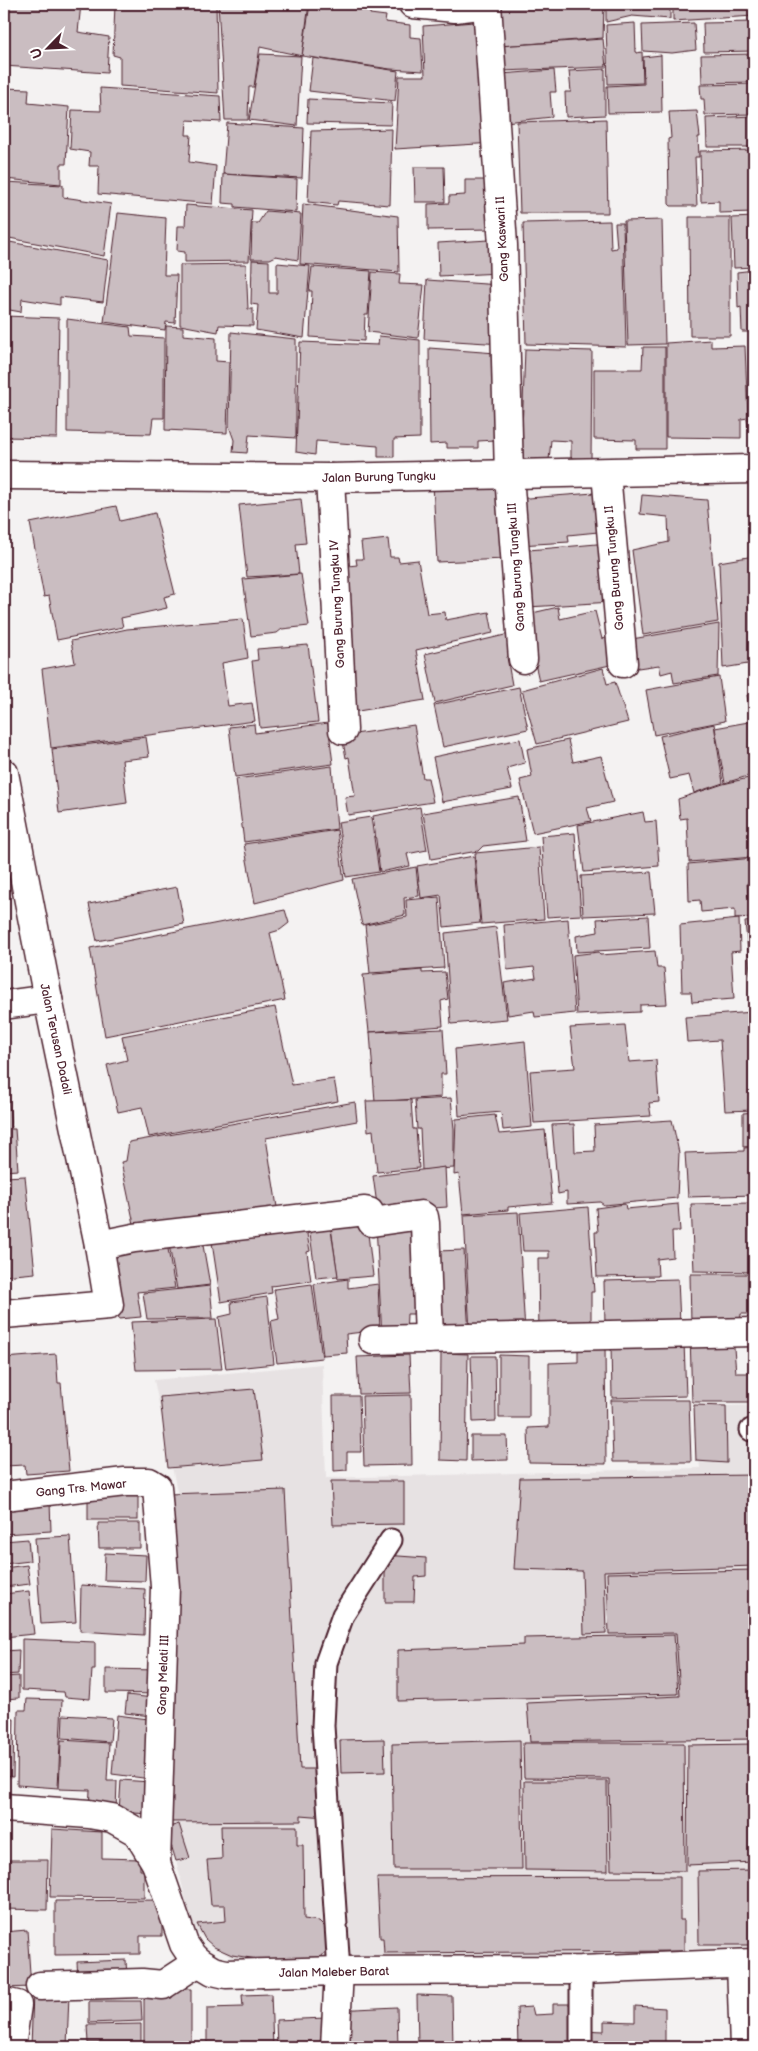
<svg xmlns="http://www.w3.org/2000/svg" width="758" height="2051" font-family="'Balsamiq Sans',sans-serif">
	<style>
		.built { fill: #e7e2e3 }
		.building { fill: #cabdc1; stroke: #4a1f2b }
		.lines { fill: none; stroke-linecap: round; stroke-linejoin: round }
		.service-casing { stroke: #4a1f2b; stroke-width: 25 }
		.minor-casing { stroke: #4a1f2b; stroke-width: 31 }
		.tertiary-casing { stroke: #4a1f2b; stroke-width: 31 }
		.service { stroke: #fff; stroke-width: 21 }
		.minor { stroke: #fff; stroke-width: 28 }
		.tertiary { stroke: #fff; stroke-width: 28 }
		.labels { text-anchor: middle; stroke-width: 4.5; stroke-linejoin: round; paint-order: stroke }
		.street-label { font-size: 12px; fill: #4a1f2b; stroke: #fff }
	</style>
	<rect width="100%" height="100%" fill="#f4f2f2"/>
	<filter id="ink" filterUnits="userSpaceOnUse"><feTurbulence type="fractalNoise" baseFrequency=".02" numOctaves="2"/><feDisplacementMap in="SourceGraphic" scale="10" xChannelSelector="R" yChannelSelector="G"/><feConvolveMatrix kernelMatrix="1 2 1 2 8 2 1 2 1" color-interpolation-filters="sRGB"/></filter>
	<g filter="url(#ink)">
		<!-- built -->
		<polygon class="built" points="322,1364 326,1478 700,1468 694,1407 754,1405 754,1954 234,1960 193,1930 171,1839 178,1496 154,1380"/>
		<!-- building -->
		<g class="building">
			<polygon points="4,4 81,4 78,32 109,37 107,73 4,66"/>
			<polygon points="115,4 216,4 218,93 120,86 120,57 113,55"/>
			<polygon points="218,4 309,4 302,56 260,47 254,87 249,87 248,120 225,120"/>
			<polygon points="310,4 326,4 370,11 370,14 386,16 385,22 410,25 410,37 421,38 423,71 390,69 302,56"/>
			<polygon points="498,4 604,4 603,38 501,46"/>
			<polygon points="606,4 670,4 670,19 632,16 606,22"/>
			<polygon points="673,4 754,4 754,16 673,21"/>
			<polygon points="487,21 494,143 395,149 399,76 425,76 423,26"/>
			<polygon points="754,22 754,51 704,52 703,23"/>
			<polygon points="635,23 636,53 642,52 643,83 608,84 606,25"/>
			<polygon points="694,23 696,50 672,53 643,51 642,25"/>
			<polygon points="603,39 606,67 502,71 499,46"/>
			<polygon points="260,54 301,56 297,126 249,120"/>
			<polygon points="754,54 754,82 702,83 701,55"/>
			<polygon points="661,55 662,112 608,113 607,86 644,84 643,57"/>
			<polygon points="313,58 398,71 395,101 309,91"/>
			<polygon points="605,69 605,115 566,117 565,92 571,92 569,71"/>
			<polygon points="554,70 556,92 550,92 552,117 505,122 501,74"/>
			<polygon points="754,84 754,114 705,115 704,99 701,99 700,85"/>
			<polygon points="4,88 29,89 28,103 69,107 66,164 61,164 61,184 4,179"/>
			<polygon points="100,88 220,96 221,122 187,120 186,135 191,135 189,162 216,166 213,204 98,194 99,166 89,166 90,152 70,149 72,110 101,111"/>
			<polygon points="308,99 392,103 391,125 307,123"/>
			<polygon points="697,111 700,137 698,137 699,157 695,157 697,206 671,206 669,204 668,139 671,138 669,112"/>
			<polygon points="754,116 754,147 707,147 706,118"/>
			<polygon points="606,119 608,213 520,213 517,122"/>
			<polygon points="227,123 304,128 302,178 223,174"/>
			<polygon points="392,129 390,205 338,201 337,205 308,202 311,131"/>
			<polygon points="754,150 754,212 719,213 719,201 701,202 700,151"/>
			<polygon points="414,167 444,167 445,202 415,202"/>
			<polygon points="223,174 297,179 296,212 235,207 235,204 222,203"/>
			<polygon points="465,180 491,180 492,229 428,230 428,204 449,203 449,196 465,195"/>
			<polygon points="4,182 63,185 63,197 111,204 104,256 4,237"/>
			<polygon points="303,204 398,216 399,272 300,264"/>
			<polygon points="186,205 252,210 249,261 185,262 185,252 177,251 178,226 185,226"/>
			<polygon points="266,211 301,214 298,260 276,256 270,259 251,259 252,223 258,223"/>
			<polygon points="118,213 166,218 164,275 177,275 175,323 166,322 165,330 104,322"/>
			<polygon points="689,217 730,217 730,336 690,336"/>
			<polygon points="754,217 754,267 734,268 732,218"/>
			<polygon points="662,220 665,344 628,345 624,221"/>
			<polygon points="610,221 611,249 617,248 615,223 623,223 626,347 526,344 523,223"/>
			<polygon points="489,240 500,273 439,276 438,243"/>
			<polygon points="4,241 108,260 103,302 60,297 60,305 22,299 21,312 4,309"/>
			<polygon points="252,260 269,261 269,293 277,293 277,263 310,266 304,338 256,330 258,305 251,304"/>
			<polygon points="246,264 248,309 253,309 253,326 219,325 218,332 180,325 180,265"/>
			<polygon points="312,267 371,271 368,315 365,315 364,341 310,337 312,291 309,291"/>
			<polygon points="754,270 754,332 742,332 741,307 738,308 737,272"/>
			<polygon points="372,272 400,274 399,284 424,285 418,338 368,332"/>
			<polygon points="427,280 500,285 502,344 424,339"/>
			<polygon points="4,316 59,318 57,438 4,437"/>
			<polygon points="67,319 130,327 131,336 164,338 164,418 153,418 151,434 67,432"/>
			<polygon points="166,326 183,327 183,335 216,338 216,361 229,362 227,433 165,430"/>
			<polygon points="231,332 296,339 296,438 249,435 247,453 233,452 234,440 229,426"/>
			<polygon points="379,336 420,340 420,438 394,439 394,457 378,457 378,446 316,441 315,455 296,452 300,342 378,345"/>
			<polygon points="711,340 711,347 745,346 748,418 741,419 741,438 666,437 666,343"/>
			<polygon points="643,347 665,347 665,449 636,449 636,440 594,439 594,369 642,369"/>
			<polygon points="429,348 496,353 495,440 478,441 478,448 447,448 447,443 430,444"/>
			<polygon points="525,349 592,351 591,459 571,458 571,441 551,440 549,460 521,459"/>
			<polygon points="753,356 754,356 754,396"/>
			<polygon points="747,419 754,419 754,428 748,428"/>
			<polygon points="501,481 505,559 437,562 433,484"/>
			<polygon points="594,493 598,532 568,535 569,542 519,545 515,499"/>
			<polygon points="642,495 707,500 718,622 643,635 632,550 669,542 668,517 640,514"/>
			<polygon points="301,499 306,543 296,544 299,574 247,577 239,505"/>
			<polygon points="116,506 120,521 155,513 175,594 164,597 167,608 121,618 123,627 57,640 49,596 44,597 30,523"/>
			<polygon points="388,539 390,557 398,557 399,562 418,560 427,614 445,612 446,620 489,612 493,633 416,650 425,700 352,712 339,567 357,565 356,559 363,559 361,542"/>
			<polygon points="608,543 612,602 528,607 523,566 531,565 529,550"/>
			<polygon points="754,556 754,663 723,668 719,562"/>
			<polygon points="301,574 309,626 282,629 277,633 251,636 243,579"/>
			<polygon points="558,607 560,619 595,611 602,639 613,636 619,663 539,681 524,615"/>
			<polygon points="243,619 248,658 222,663 225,686 228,706 252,703 255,721 51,748 42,669 75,663 71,641 127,629"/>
			<polygon points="719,624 718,676 674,683 672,671 661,674 659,665 638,668 632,639"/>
			<polygon points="509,634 514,655 507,657 512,685 435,703 425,654"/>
			<polygon points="308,645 318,722 260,728 252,661 258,660 257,649"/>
			<polygon points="603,668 607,684 615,682 628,722 537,744 522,690"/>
			<polygon points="719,677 725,721 654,735 646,690"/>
			<polygon points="519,687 528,729 443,747 434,705"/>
			<polygon points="754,694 754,708 749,709 747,695"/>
			<polygon points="754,721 754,774 725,783 715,728"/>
			<polygon points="328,723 333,764 235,777 229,727 254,724 255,733"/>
			<polygon points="714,724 723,783 694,793 689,775 670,779 660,736"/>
			<polygon points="414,725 423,778 428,778 433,802 348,815 345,797 355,796 349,757 346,758 342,736"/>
			<polygon points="146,737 149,757 122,760 127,803 59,813 52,749"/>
			<polygon points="520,739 525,763 507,768 512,789 442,802 433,757"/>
			<polygon points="568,740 573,762 601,756 613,802 587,808 591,821 533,833 520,780 532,777 527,749"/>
			<polygon points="332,766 337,829 244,842 236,779"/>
			<polygon points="753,777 754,857 689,862 687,818 680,819 678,799 723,784"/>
			<polygon points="519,797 526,841 483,846 478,851 431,859 423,813"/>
			<polygon points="420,807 427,850 407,854 410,866 380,872 373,816"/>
			<polygon points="643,812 645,822 656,821 659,866 584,872 578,825"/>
			<polygon points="371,817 379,872 346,877 338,822"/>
			<polygon points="337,830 344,880 255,903 244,844"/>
			<polygon points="575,833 581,915 547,917 541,836"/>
			<polygon points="539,847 544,919 481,924 475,853"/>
			<polygon points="474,856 480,923 444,927 441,895 421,898 417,866"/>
			<polygon points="754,858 754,882 747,883 748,897 754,897 754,918 735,919 735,909 701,912 700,900 689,901 688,864"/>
			<polygon points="416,867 419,896 404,898 405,915 362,925 352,879"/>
			<polygon points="651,872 655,913 583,916 581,876"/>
			<polygon points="177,887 184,924 97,941 89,904"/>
			<polygon points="439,897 444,968 370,973 365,925 407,917 406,900"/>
			<polygon points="285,910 289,923 280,930 270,933 285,1000 105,1036 90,948"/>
			<polygon points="648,916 650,948 577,952 576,936 598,932 597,919"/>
			<polygon points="568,919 575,1013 535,1017 534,1011 508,1015 504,983 536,978 534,967 507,970 504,925"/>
			<polygon points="739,919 740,951 731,952 734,999 692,1002 691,992 682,992 680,925"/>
			<polygon points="754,921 754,999 753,999 745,922"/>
			<polygon points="496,927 507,1019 451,1024 445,933"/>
			<polygon points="655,951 657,968 664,968 667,1004 640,1005 640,1012 577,1015 573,955 599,952 600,955"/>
			<polygon points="422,970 422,973 445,972 448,999 441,1001 443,1026 369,1032 363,975"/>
			<polygon points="275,1007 292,1085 334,1079 338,1101 149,1137 142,1107 118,1112 107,1065 127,1060 122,1036"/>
			<polygon points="754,1012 754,1110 725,1111 720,1040 687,1042 685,1017"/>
			<polygon points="625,1025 629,1062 656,1060 659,1102 649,1103 651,1116 534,1123 530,1071 575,1068 570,1028"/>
			<polygon points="443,1029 446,1074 441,1074 441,1097 375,1102 370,1032"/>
			<polygon points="525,1041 532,1127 503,1130 501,1112 459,1116 455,1049"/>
			<polygon points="7,1075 11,1129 15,1129 18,1170 4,1171 4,1076"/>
			<polygon points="451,1098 454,1129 454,1168 422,1170 420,1129 417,1129 415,1100"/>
			<polygon points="411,1100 413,1129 416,1129 419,1168 377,1172 373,1130 368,1131 366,1101"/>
			<polygon points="355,1102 357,1121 266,1138 277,1207 148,1228 146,1222 134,1224 121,1162 126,1161 129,1142"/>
			<polygon points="754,1112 754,1146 743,1147 743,1113"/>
			<polygon points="495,1115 499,1134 545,1130 552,1203 508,1207 508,1210 463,1214 459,1174 454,1175 456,1119"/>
			<polygon points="672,1120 679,1153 677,1198 604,1205 600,1202 567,1204 567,1192 558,1194 552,1125 574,1124 575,1152 595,1151 594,1125"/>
			<polygon points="754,1147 754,1195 688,1197 685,1153 744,1151 744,1148"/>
			<polygon points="445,1167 447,1207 378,1212 373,1176"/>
			<polygon points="25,1176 35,1273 4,1276 4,1177"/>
			<polygon points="754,1203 754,1272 694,1271 691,1204"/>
			<polygon points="625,1204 626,1209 678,1204 680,1231 672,1231 673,1257 657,1259 658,1276 597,1277 595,1232 598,1232 596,1208"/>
			<polygon points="588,1207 594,1292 591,1292 591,1332 539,1333 538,1258 549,1258 549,1251 523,1251 520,1213"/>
			<polygon points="518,1212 525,1332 470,1333 464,1215"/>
			<polygon points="366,1217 373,1276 338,1279 330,1220"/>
			<polygon points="307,1220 309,1233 307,1234 310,1251 307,1252 311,1281 271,1286 272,1293 221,1302 211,1236"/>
			<polygon points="412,1223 426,1314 407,1314 406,1336 382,1337 376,1224"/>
			<polygon points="330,1224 338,1276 316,1278 309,1227"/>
			<polygon points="201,1234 210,1285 177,1289 168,1239"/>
			<polygon points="166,1238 175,1288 137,1292 141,1317 119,1319 108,1250"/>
			<polygon points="464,1250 469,1334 439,1334 437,1251"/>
			<polygon points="690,1274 754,1274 754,1314 741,1314 740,1323 691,1323"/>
			<polygon points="348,1279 348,1288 378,1284 380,1330 346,1334 347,1353 323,1355 314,1284"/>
			<polygon points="678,1279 680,1324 605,1325 604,1281"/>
			<polygon points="312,1284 322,1358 277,1363 271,1321 279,1319 274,1289"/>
			<polygon points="210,1286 213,1318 147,1319 143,1293"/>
			<polygon points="267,1297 274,1364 226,1369 219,1317 232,1314 231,1302"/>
			<polygon points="216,1319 222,1369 136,1370 131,1322"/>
			<polygon points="690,1335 733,1336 736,1373 751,1373 750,1336 754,1336 754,1402 692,1402"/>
			<polygon points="684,1343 686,1396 612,1398 611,1344"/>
			<polygon points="578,1345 605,1345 606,1464 529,1463 528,1428 549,1427 549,1363 578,1362"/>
			<polygon points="441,1353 468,1354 466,1461 440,1460"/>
			<polygon points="56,1354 58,1383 61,1383 69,1471 26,1474 25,1465 4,1466 4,1358"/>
			<polygon points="409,1355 411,1393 359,1394 357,1357"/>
			<polygon points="499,1355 529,1356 529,1418 499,1418"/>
			<polygon points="471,1356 495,1356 496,1421 473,1422"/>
			<polygon points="254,1389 263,1460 168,1468 160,1397"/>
			<polygon points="411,1395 412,1465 364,1466 362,1396"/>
			<polygon points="333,1396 359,1396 361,1452 347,1452 347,1470 334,1471"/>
			<polygon points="611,1400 689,1400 691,1462 613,1462"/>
			<polygon points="694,1405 726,1406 727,1463 696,1461"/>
			<polygon points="471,1436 507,1436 508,1460 471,1461"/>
			<polygon points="754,1475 754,1566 604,1571 606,1633 584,1634 582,1571 514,1569 520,1478"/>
			<polygon points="331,1481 404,1481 404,1524 333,1525"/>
			<polygon points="285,1490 300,1769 323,1769 326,1817 301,1815 301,1821 168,1822 168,1494"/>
			<rect x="88" y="1496" width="50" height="24"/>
			<polygon points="50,1502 51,1531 4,1534 4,1505"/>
			<polygon points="98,1523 140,1523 140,1548 99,1548"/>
			<polygon points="70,1536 76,1622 41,1624 35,1538"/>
			<polygon points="28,1539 30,1561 4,1564 4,1541"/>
			<polygon points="105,1553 146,1555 145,1581 104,1580"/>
			<polygon points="385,1555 426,1558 426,1576 415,1577 414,1602 385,1602"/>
			<polygon points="27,1565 30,1584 4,1587 4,1568"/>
			<polygon points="754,1570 754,1739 530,1742 527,1703 680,1696 676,1633 609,1634 607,1573"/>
			<polygon points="81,1585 145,1589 144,1635 80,1631"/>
			<polygon points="29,1591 34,1634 4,1637 4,1594"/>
			<polygon points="674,1635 678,1694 398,1701 398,1650 524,1645 524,1638"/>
			<polygon points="22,1639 95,1642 95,1670 92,1670 90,1699 65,1697 64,1692 22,1690"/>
			<polygon points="19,1650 18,1674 4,1675 4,1651"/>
			<polygon points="106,1669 158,1670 158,1694 106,1693"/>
			<polygon points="19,1676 19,1698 4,1699 4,1677"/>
			<polygon points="127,1695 162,1699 160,1717 125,1713"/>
			<polygon points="27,1699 62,1700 58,1788 17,1785 18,1710 26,1710"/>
			<polygon points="63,1715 112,1718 110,1742 62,1738"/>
			<polygon points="117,1715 156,1720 151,1779 112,1774"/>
			<polygon points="4,1719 14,1719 13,1777 4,1776"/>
			<polygon points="384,1739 385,1772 341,1773 340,1740"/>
			<polygon points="61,1740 109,1743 107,1781 117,1781 116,1811 89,1810 90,1790 59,1789"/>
			<polygon points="520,1740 522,1869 394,1869 392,1744"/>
			<polygon points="523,1743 684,1743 685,1871 611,1870 609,1779 524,1778"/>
			<polygon points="754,1744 754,1862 687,1865 688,1745"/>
			<polygon points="121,1780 150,1782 149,1814 119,1812"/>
			<polygon points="524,1781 607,1781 608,1871 525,1870"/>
			<polygon points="179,1824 190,1858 176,1861 166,1828"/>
			<polygon points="221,1826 297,1826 297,1845 303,1845 304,1919 319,1921 325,1927 327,1950 321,1957 257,1959 232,1955 214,1947 205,1939 197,1924 226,1921 225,1905 211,1905 207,1860 222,1859"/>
			<polygon points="52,1829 102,1832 102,1858 140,1859 140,1870 144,1870 144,1898 50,1897"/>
			<polygon points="4,1832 7,1832 7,1860 48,1860 47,1910 4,1909"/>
			<polygon points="754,1870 754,1945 699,1945 698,1871"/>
			<polygon points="680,1877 680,1920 684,1920 684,1951 384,1953 383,1938 380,1938 377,1878"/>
			<polygon points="162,1900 162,1936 140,1936 140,1954 55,1955 55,1901"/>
			<polygon points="27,1930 31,1987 4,1988 4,1932"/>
			<polygon points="126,1960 127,1979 78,1980 77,1962"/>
			<polygon points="172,1989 191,1989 191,2042 182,2042 181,2047 144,2047 144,1998 172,1998"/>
			<polygon points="33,1993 69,1994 67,2047 31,2047"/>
			<polygon points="271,1994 273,2047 207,2047 207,2008 243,2007 242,1995"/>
			<polygon points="417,1995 452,1996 453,2047 418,2047"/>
			<polygon points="89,2001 141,2001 142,2021 89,2023"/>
			<polygon points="553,2004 570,2004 572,2047 518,2047 517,2008 532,2007 534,2015 553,2014"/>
			<polygon points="635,2006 665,2008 665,2047 582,2047 582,2030 604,2031 604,2021 635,2022"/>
			<polygon points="397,2007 398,2047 338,2047 336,2010"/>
			<polygon points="326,2018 327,2047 277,2047 276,2020"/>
			<polygon points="141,2024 141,2042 88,2043 87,2025"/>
			<polygon points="111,2043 139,2045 139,2047 111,2047"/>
		</g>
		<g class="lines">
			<!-- service casing -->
			<g class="service-casing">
				<g id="service">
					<polyline points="751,1430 754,1430"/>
					<polyline points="581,1970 581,2047"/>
					<polyline points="339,1971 323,1726 326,1663 343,1615 391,1540"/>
				</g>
			</g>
			<!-- minor casing -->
			<g class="minor-casing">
				<g id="minor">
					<polyline points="413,4 455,8 487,4"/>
					<polyline points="487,4 503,245 509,475 523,659"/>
					<polyline points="606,473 623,663"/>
					<polyline points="4,475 330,478 754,469"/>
					<polyline points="330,478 343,730"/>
					<polyline points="4,773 48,999 99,1245 109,1305 4,1314"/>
					<polyline points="4,1005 48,999"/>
					<polyline points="99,1245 134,1238 365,1211 369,1212 372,1222 421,1215 424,1217 425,1223 429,1339"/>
					<polyline points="373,1340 754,1332"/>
					<polyline points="4,1496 125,1482 149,1482 157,1487 165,1587 156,1863"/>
					<polyline points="741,1964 744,2047"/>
					<polyline points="40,1986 142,1983 163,1985 198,1962"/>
					<polyline points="4,2002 17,2005 11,2047"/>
					<polyline points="335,2047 339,1971"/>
				</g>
			</g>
			<!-- tertiary casing -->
			<g class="tertiary-casing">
				<polyline id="tertiary" points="4,1808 89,1814 112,1818 137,1832 156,1863 184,1944 192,1956 198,1962 213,1971 226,1974 339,1971 581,1970 754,1963"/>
			</g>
			<!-- service -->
			<use href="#service" class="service"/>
			<!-- minor -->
			<use href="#minor" class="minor"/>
			<!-- tertiary -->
			<use href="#tertiary" class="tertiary"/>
		</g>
	</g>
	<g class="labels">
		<!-- street labels -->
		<g class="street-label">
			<text transform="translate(502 239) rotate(-93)" y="4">Gang Kaswari II</text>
			<text transform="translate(379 477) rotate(-1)" y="4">Jalan Burung Tungku</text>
			<text transform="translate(516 567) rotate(-94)" y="4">Gang Burung Tungku III</text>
			<text transform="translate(614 568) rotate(-95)" y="4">Gang Burung Tungku II</text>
			<text transform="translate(337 604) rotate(-93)" y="4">Gang Burung Tungku IV</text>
			<text transform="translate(56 1039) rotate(78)" y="4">Jalan Terusan Dadali</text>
			<text transform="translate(81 1488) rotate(-6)" y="4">Gang Trs. Mawar</text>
			<text transform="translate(163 1675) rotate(-88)" y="4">Gang Melati III</text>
			<text transform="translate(334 1972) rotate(-1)" y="4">Jalan Maleber Barat</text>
		</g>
	</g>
	<!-- margin -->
	<rect width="758" height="2051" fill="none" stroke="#fff" stroke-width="20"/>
	<rect x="10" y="10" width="738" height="2031" fill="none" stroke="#4a1f2b" stroke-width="2" filter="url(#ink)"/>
	<!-- north arrow -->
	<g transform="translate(48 48) rotate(246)" stroke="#ffffff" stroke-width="4" paint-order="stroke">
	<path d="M0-4L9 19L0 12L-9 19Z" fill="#4a1f2b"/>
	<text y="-8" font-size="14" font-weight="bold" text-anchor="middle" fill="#4a1f2b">U</text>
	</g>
</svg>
